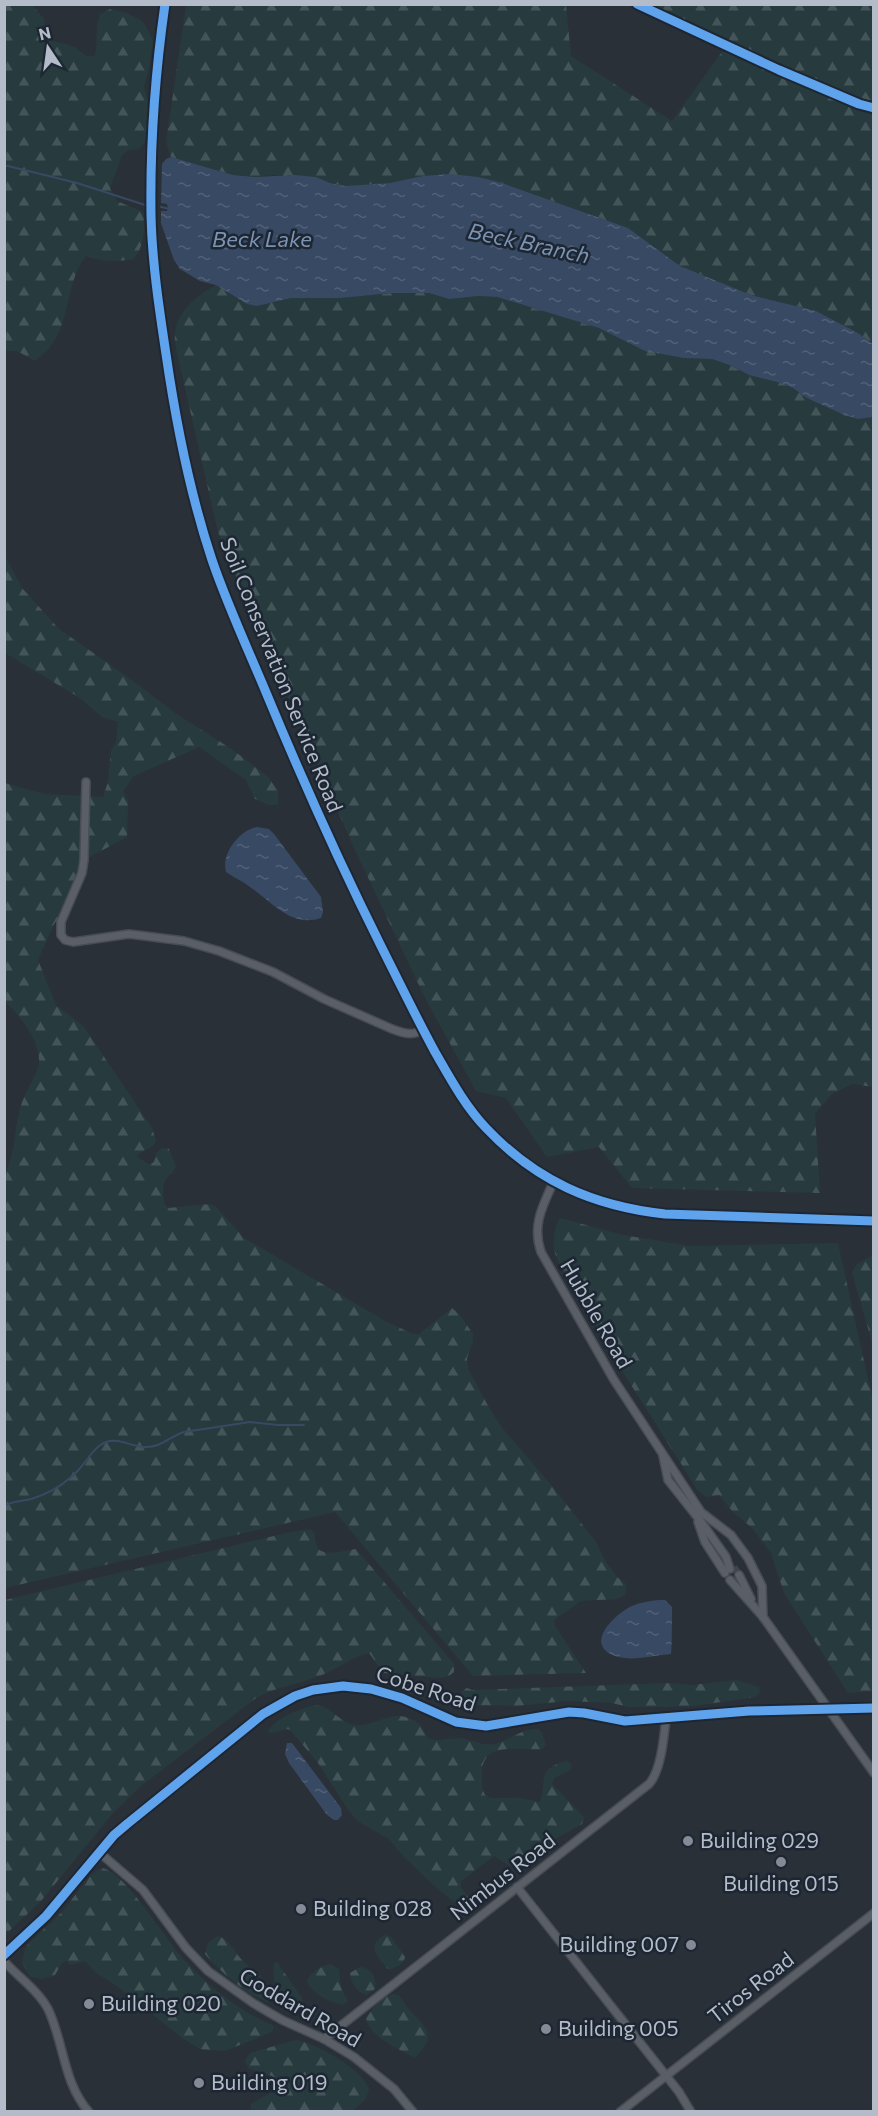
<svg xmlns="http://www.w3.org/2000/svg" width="878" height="2116" font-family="Commissioner,sans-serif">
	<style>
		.forest { fill: url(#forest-firs) }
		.water { fill: url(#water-ripples) }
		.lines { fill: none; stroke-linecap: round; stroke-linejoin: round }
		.stream { stroke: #384963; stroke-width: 2 }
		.minor-tunnel { stroke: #3f454e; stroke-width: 7; stroke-dasharray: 7 3.5; stroke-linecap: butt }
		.minor-casing { stroke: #484c53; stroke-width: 10 }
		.tertiary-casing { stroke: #484c53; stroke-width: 11 }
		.secondary-casing { stroke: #484c53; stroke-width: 12 }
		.minor { stroke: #5a5e66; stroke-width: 7 }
		.tertiary { stroke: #5a5e66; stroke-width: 8 }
		.secondary { stroke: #595d64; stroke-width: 9 }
		.cycleway-casing { stroke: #1d2633; stroke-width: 13 }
		.cycleway { stroke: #60a3ed; stroke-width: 9 }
		.poi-dot { fill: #848b96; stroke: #1d2633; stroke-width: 2 }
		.labels { text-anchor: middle; stroke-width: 5; stroke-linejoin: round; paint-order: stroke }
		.street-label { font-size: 21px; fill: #b4bcc9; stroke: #1d2633 }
		.poi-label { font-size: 21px; fill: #b4bcc9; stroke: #1d2633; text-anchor: start }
		.water-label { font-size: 22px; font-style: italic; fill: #7c92b1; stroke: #1d2633 }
	</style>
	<defs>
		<pattern id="forest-firs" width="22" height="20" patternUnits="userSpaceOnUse" patternTransform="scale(1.5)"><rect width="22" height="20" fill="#273a3e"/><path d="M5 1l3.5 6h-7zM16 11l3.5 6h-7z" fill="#445559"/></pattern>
		<pattern id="water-ripples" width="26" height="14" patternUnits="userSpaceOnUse" patternTransform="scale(1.5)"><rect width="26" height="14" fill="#384963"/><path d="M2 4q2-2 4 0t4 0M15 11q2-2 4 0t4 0" fill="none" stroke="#526178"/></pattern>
	</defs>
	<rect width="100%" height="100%" fill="#2a3038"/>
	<!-- forest -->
	<g class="forest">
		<path d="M5,4L32,5L44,19L47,35L50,41L66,44L76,48L86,56H95C98,42 95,28 100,14L110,9L127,13L142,21L147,28L153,41L149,68L144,87L149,104L145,142L139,149L128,150L122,155L110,188L117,201L143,212C145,230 145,244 134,259C116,262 103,262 86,256C65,283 71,319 52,344C48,351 40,356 35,361L17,351H5Z"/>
		<polygon points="193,5 566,5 571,56 672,121 727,45 873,108 873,344 858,333 816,311 751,295 680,266 628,228 502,183 390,183 345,186 330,183 316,177 274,175 255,177 233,175 171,157 166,142 186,6"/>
		<polygon points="643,5 873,5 873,102 857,97"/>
		<path d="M216,285L239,300L257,306L291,298H341L391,293H429L449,299L478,296L497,297L599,328L684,358L712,359L732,366L749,375L781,383L793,388L807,398L842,414L873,417V1087L852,1084L832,1094L815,1114L820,1193L632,1188L599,1147L547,1157L506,1098L476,1091L425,998L355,850L248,606L218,532L177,353C176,346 174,339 175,333C177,311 198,295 216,285Z"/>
		<path d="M4,554L22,588L59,629L129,678L175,713L233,750L268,777L278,790V805H269L255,799L246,780L199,747L134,776L123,791L128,801L127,837L84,860L71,902L54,924L38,960L56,1005L84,1027L152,1128L156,1141L153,1146L137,1155L140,1159L149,1164L154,1162L157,1152L162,1148L169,1149L176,1167C173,1173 169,1174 166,1179C161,1186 163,1198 165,1205L168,1208L210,1204L215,1206L244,1238L387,1322L413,1334H419L452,1308L460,1315L473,1334V1341L467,1358L468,1369L491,1411L503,1429L552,1486L596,1542L604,1559L617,1577L625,1583L627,1589L625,1595L617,1599L581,1601L554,1620L555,1626L586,1673L473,1676L335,1512L5,1588V1172C16,1153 14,1130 20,1109C24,1094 32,1083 37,1070C47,1050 20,1014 5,1002V783L44,794L103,797L108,782L111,751L116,742L118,722L102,717L80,698L5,653Z"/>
		<path d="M560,1218L623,1235L690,1246L838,1243L873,1402V1691L848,1693L784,1593L771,1553L752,1528L733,1512L719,1495L707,1497L698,1491C658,1426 614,1361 577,1294C570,1281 557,1264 554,1249C553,1240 555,1226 560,1218Z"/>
		<polygon points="873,1255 873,1346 852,1272 857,1264"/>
		<path d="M310,1529L314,1532C315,1536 315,1542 317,1547C323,1558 346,1550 356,1549L454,1664V1672L449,1676L440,1678L384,1673L369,1653C353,1657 338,1668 322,1675C300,1684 278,1686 256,1698L141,1786L113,1813L41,1901L5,1935V1600L286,1533Z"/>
		<polygon points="737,1680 759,1687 760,1692 756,1696 749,1698 694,1706 663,1707 628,1707 612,1703 568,1701 517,1706 465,1705 461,1700 461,1691 467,1688 472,1690 669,1683 692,1685"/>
		<path d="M314,1705C331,1705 338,1722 354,1725C372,1728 391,1710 408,1718C412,1719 417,1722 420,1725C426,1731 425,1740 435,1740C443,1740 451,1738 458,1738C471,1739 481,1746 494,1744C509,1741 522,1728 538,1729L542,1733L546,1745L542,1749C521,1751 484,1740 482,1771C482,1780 481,1787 485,1795L491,1798H519L540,1802C547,1782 536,1768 567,1761L572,1765L570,1770L554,1778L552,1784L584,1817L582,1824L555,1839L547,1852L526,1868L512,1867L494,1856L461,1881V1887L472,1902L467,1907L462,1908L439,1890L403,1856L389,1839L359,1822L349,1811L318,1763L291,1731L288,1729L271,1733L268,1732C275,1717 299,1710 314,1705Z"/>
		<path d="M102,1868C126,1872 168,1944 187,1963C210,1988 241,2012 272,2025L274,2027L272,2032L225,2051L200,2049L182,2038L117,1986L96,1973L85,1961L71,1965L66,1961L62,1963L55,1975L43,1979L31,1977L22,1964L25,1948L30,1942L62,1912L90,1876L97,1870Z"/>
		<path d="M385,1935L391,1937L405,1957C404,1964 395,1969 388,1969C378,1957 365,1945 385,1935Z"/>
		<path d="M218,1936C230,1940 233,1950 241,1959C254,1972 270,1980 273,2000L269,2002C247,1996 219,1970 205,1954L208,1943Z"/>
		<path d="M277,1962L302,1998L303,2007L300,2009L287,2008C276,1997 272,1979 274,1963Z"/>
		<path d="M330,1964L339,1969L341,1988L348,2001L343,2005C329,2002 314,1995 307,1982C309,1973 321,1966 330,1964Z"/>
		<path d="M360,1967C371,1968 377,1977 375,1989L366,1995C356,1991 351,1983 350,1973Z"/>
		<path d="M393,1994L399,1995C402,1999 404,2003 407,2007C422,2025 441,2034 415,2057L411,2056C395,2047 369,2036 366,2018C373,2008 380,1998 393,1994Z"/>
		<path d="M296,2040C315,2043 365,2070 369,2090L365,2100L352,2111H251V2104L274,2091L272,2076L248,2068L245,2060L250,2053Z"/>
	</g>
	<!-- water -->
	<g class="water">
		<polygon points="171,157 233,175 255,177 295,175 316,177 330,183 345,186 390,183 423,176 450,174 478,177 502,183 628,228 680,266 751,295 816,311 858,333 873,344 873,417 858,419 842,414 807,398 793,388 781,383 749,375 732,366 712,359 684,358 645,351 599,328 497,297 478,296 449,299 429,293 391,293 341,298 291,298 257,306 247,304 216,285 200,281 180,269 174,260 161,223 161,211 167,211 168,208 167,204 161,203 162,164 166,159"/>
		<path d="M257,827L269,829L274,834L321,897L323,912L321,918C291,928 272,902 250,887C243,881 234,878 226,872C221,854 239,830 257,827Z"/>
		<path d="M659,1600H665L672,1607C672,1613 672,1650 671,1654C653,1655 633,1662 615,1656C583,1644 615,1614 632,1606C641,1602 650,1601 659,1600Z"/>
		<polygon points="287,1743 292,1743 341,1808 342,1815 338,1820 334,1820 327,1815 289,1763 285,1754"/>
	</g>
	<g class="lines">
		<!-- stream -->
		<g class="stream">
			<polyline points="4,165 77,183 145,205"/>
			<polyline points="161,207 170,209"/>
			<path d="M4,1506C12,1501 22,1501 31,1499C45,1495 60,1487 71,1477C84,1468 92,1447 106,1442C120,1437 133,1448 147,1447C161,1447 171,1436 184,1432L250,1422L278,1425H304"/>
		</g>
		<!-- minor-tunnel -->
		<polyline class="minor-tunnel" points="734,1567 739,1575"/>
		<!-- minor casing -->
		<g class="minor-casing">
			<g id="minor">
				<path d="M86,782L84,860L82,873L61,922V935L65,940L73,942L129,934L184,941L219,951L273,972L324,999L392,1029C403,1033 412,1037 423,1029"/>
				<path d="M553,1183C542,1207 532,1226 541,1252L614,1380L701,1512L731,1535L748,1558L762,1586L763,1617"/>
				<polyline points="663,1456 668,1480 702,1523 726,1557 730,1569"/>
				<polyline points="698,1522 705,1542 725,1573"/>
				<polyline points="739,1575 751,1599"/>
				<polyline points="730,1580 763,1617 874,1773"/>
				<polyline points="100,1853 143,1890 186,1948 208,1971 253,2003 282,2020 324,2039 354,2057 394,2089 413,2112"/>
				<polyline points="517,1887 679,2092 691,2112"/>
				<polyline points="4,1955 46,1916 114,1835 127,1824 263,1714 295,1696 313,1690 343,1686 371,1689 402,1698 456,1722 486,1726 569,1712 584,1713 625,1721 749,1711 874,1708"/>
				<path d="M4,1961C18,1977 38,1990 48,2009C64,2042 63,2083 89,2112"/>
				<path d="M324,2039L649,1784C661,1771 664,1737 666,1718"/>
				<polyline points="620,2112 874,1913"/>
			</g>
		</g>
		<!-- tertiary casing -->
		<g class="tertiary-casing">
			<polyline id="tertiary" points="637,4 779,70 859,104 874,108"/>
		</g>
		<!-- secondary casing -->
		<g class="secondary-casing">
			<path id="secondary" d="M165,4C155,74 150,145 151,215C152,261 159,308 166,354C176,423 190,494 212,560C227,604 247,647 265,690C301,777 339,862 381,946C399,982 416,1017 435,1052C450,1078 465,1106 486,1128C536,1181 593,1206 665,1214L874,1221"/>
		</g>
		<!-- minor -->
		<use href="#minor" class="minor"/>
		<!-- tertiary -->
		<use href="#tertiary" class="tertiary"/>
		<!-- secondary -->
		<use href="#secondary" class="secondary"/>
		<!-- cycleway casing -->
		<g class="cycleway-casing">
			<g id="cycleway">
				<path d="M165,4C155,74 150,145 151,215C152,261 159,308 166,354C176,423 190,494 212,560C227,604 247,647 265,690C301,777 339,862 381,946C399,982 416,1017 435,1052C450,1078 465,1106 486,1128C536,1181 593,1206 665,1214L874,1221"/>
				<polyline points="637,4 779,70 859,104 874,108"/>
				<polyline points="4,1955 46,1916 114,1835 127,1824 263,1714 295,1696 313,1690 343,1686 371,1689 402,1698 456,1722 486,1726 569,1712 584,1713 625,1721 749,1711 874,1708"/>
			</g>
		</g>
		<!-- cycleway -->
		<use href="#cycleway" class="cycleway"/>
	</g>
	<!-- markers -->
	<g class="poi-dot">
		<circle cx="688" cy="1841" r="6"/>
		<circle cx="781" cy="1862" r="6"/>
		<circle cx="301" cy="1909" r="6"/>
		<circle cx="691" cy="1945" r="6"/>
		<circle cx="89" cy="2004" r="6"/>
		<circle cx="546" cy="2029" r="6"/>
		<circle cx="199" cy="2083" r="6"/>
	</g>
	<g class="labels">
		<!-- street labels -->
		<g class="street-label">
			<text transform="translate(281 675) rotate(68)" y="7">Soil Conservation Service Road</text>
			<text transform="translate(596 1314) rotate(60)" y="7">Hubble Road</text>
			<text transform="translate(426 1689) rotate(18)" y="7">Cobe Road</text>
			<text transform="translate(503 1877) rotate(-38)" y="7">Nimbus Road</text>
			<text transform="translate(751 1988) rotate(-38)" y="7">Tiros Road</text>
			<text transform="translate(300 2008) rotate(30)" y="7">Goddard Road</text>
		</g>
		<!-- poi labels -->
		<g class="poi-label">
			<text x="700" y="1848">Building 029</text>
			<text x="781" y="1891" text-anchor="middle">Building 015</text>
			<text x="313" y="1916">Building 028</text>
			<text x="679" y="1952" text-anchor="end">Building 007</text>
			<text x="101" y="2011">Building 020</text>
			<text x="558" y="2036">Building 005</text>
			<text x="211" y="2090">Building 019</text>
		</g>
		<!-- water labels -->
		<g class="water-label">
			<text x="262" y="247">Beck Lake</text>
			<text transform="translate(529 243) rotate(12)" y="8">Beck Branch</text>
		</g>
	</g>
	<!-- border -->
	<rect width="878" height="2116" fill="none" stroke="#b4bcc9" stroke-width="12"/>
	<!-- north arrow -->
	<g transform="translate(48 48) rotate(347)" stroke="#1d2633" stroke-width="4.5" paint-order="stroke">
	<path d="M0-4.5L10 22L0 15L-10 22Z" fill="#b4bcc9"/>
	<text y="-9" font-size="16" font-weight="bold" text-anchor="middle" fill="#b4bcc9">N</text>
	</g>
</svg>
